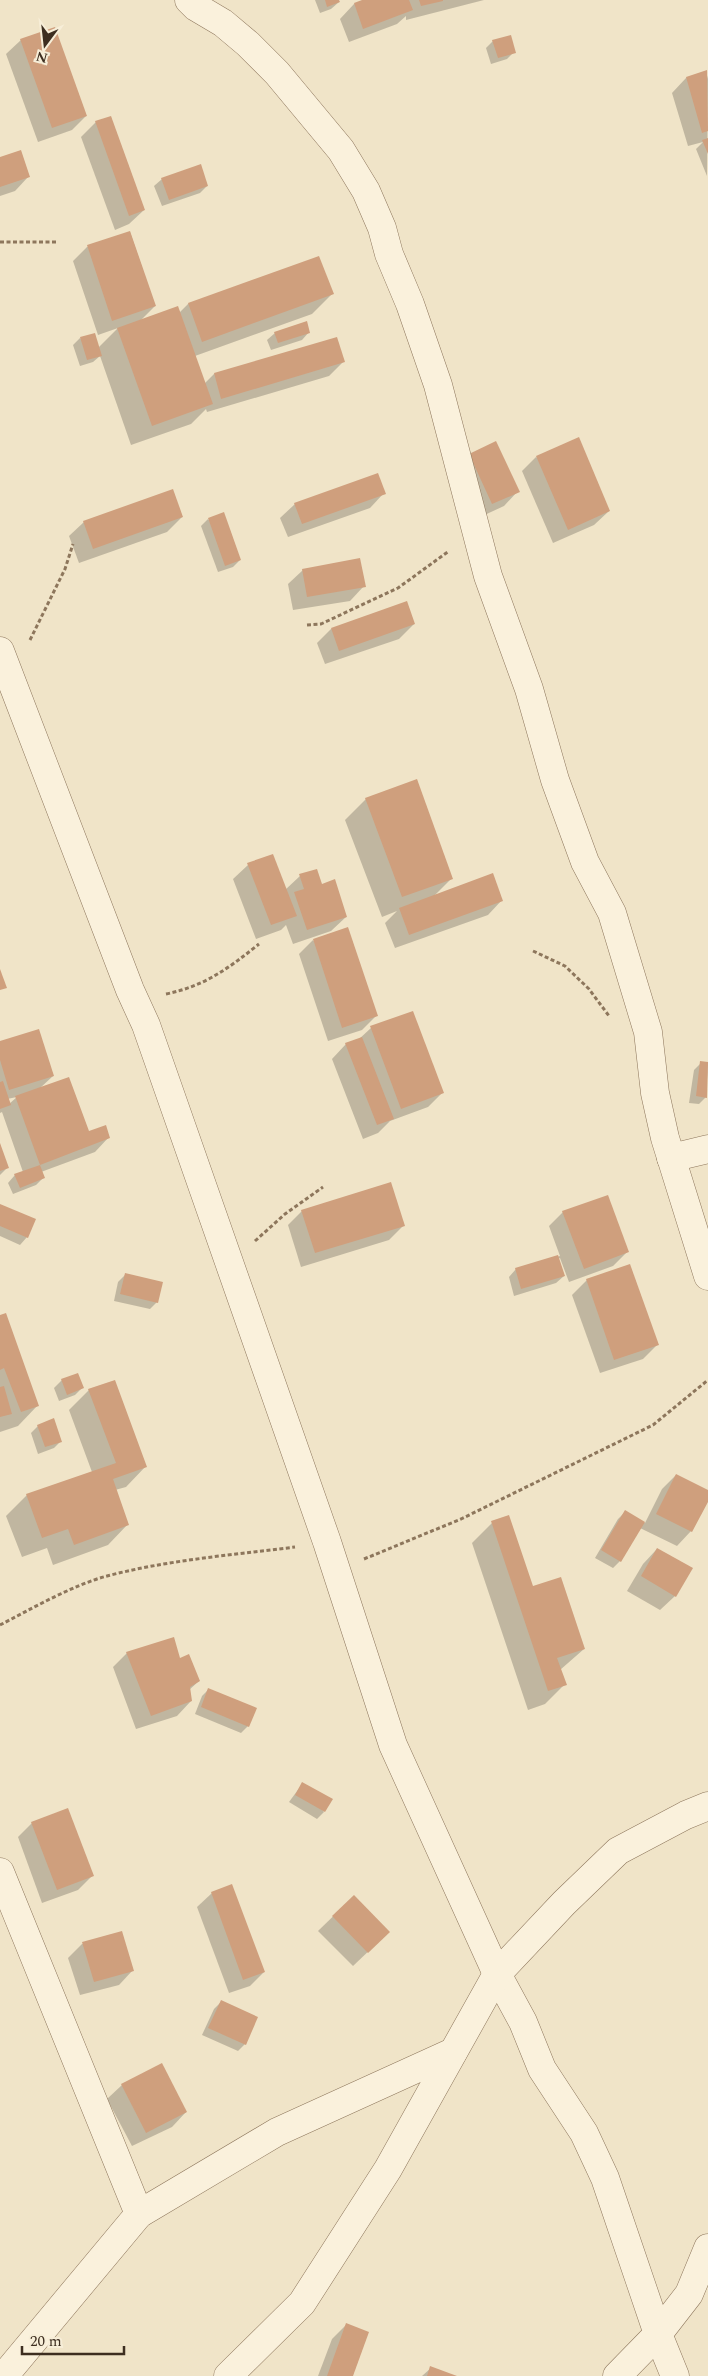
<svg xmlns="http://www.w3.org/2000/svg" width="708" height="2376" font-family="Spectral,serif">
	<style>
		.shadow { fill: #0003; fill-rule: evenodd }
		.building { fill: #cf9f7d }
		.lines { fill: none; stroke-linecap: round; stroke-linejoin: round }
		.minor-casing { stroke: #8d765c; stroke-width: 29 }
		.path { stroke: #8d765c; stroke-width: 3; stroke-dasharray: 4 2.5; stroke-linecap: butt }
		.minor { stroke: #faf1dc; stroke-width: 28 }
	</style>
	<rect width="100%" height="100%" fill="#f0e4c8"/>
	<!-- shadow -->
	<g class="shadow">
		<polygon points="315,0 338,0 339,2 331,9 320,13"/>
		<polygon points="366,0 484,0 406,20 406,16 397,24 349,42 340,19 354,4"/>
		<polygon points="21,40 86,116 72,130 38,142 6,54"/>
		<polygon points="493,41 514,52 507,59 491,64 486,48"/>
		<polygon points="706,72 708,79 707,176 696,149 703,142 688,146 672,93 686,78"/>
		<polygon points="96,122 144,210 129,224 115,230 81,137"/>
		<polygon points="0,158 29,176 15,191 0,196"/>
		<polygon points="162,179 207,186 200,193 162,206 154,186"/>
		<polygon points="130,232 155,306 140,321 179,313 188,304 319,258 332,294 312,314 195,356 204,384 214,374 343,362 329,376 207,412 206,409 191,424 131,445 100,356 93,362 80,366 73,345 80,338 98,348 118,328 98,335 73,261 87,247"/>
		<polygon points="309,332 302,340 271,350 267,340 275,333"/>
		<polygon points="470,455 518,491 504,506 478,518"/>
		<polygon points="536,457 609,511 594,525 553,543 522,471"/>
		<polygon points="384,493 370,508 288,537 280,518 295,504"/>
		<polygon points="182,517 167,532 79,563 69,536 84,522"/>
		<polygon points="208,519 240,560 233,567 218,572 201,526"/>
		<polygon points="303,570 364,586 350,601 293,610 288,584"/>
		<polygon points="414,624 399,639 325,664 317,643 331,629"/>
		<polygon points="366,799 452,878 434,896 502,900 488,915 395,948 385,923 397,911 382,917 345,820"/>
		<polygon points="248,865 285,890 300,876 321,885 346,917 331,931 293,944 286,925 281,930 256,939 233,879"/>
		<polygon points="313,940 377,1015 362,1030 328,1041 299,954"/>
		<polygon points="412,1012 442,1093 428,1107 390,1121 378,1133 363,1139 332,1059 346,1044 358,1040 371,1028"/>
		<path d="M0,1042L53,1076L39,1089L89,1133L109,1137L95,1152L41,1172L43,1178L36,1185L13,1194L8,1183L15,1175L23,1172L2,1112L0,1113ZM17,1097L9,1104L7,1099Z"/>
		<polygon points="701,1063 708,1063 706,1097 699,1104 689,1103 694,1070"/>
		<polygon points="0,1145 7,1168 0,1175"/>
		<polygon points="0,1205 27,1237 20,1245 0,1236"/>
		<polygon points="302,1211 403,1226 389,1240 301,1267 288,1225"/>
		<polygon points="563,1212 628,1251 613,1266 569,1282 560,1258 558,1259 564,1276 556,1283 514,1296 509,1277 516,1269 560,1256 549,1226"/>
		<polygon points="125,1275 157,1302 150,1309 114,1301 118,1282"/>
		<polygon points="587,1280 658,1344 643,1359 600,1373 572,1295"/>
		<polygon points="0,1316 38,1405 18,1426 0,1432"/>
		<polygon points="62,1380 82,1388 75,1395 59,1401 54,1388"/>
		<polygon points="89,1390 146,1466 126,1487 115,1490 128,1524 108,1545 53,1565 47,1548 22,1557 6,1516 27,1495 92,1472 69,1410"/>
		<polygon points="38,1426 61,1441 54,1448 38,1454 31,1433"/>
		<polygon points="676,1475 708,1491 708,1499 691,1531 677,1546 640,1528 620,1561 613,1568 595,1558 618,1519 625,1512 645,1523 662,1489"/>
		<polygon points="492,1523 533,1588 584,1649 560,1670 565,1684 545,1704 528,1710 472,1543"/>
		<polygon points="657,1549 675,1596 660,1610 627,1591 643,1564"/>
		<polygon points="127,1653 179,1660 199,1681 189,1690 191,1701 177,1716 136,1729 113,1667"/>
		<polygon points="209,1689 248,1726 241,1733 195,1714 202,1696"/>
		<polygon points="303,1783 324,1812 317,1819 289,1802"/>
		<polygon points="32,1823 92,1876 78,1890 42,1903 18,1837"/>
		<polygon points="212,1893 264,1972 250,1986 229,1993 197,1907"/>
		<polygon points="354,1896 374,1946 353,1966 318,1931"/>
		<polygon points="121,1932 133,1970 119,1985 80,1995 68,1958 82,1944"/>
		<polygon points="221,2002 245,2044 238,2051 202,2035 214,2009"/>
		<polygon points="122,2085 186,2112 172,2127 132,2146 107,2099"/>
		<polygon points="346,2325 352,2376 318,2376 332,2339"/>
		<polygon points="431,2368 454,2376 422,2376"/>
	</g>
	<!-- building -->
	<g class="building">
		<polygon points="325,0 339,0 340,2 327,7"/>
		<polygon points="362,0 409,0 413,10 363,29 354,3"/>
		<polygon points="419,0 443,0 443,1 421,6"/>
		<polygon points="55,27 87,116 52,128 20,39"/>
		<polygon points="511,35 516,53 498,58 492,40"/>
		<polygon points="707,70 708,131 702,133 686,77"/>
		<polygon points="111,116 145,210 129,216 95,121"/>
		<polygon points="708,138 708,154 702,140"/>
		<polygon points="21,150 30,177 0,187 0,157"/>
		<polygon points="201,164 208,186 169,200 161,178"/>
		<polygon points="130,231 156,306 112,321 87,245"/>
		<polygon points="319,256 334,294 202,342 188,303"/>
		<polygon points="178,306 213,404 152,426 117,328"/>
		<polygon points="307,321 310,333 278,343 274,332"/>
		<polygon points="95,333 102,356 87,360 80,337"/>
		<polygon points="337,337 345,362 221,399 214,373"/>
		<polygon points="579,437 610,511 568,530 536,456"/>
		<polygon points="496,441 520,492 492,504 469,454"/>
		<polygon points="378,473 386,494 302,524 294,503"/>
		<polygon points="173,489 183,517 93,549 83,521"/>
		<polygon points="224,512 241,560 225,566 208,518"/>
		<polygon points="360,558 366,587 307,597 302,569"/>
		<polygon points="407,601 415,624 339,651 331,628"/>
		<polygon points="417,779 453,879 402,897 365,798"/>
		<polygon points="273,854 297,916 271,925 247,863"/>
		<polygon points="317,869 322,884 335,879 347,917 307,930 294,892 304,889 299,874"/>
		<polygon points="493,873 503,901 409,935 399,908"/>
		<polygon points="348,927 378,1016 342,1028 313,939"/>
		<polygon points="0,969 7,988 0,990"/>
		<polygon points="413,1011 444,1093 401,1109 370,1026"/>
		<polygon points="39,1029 54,1076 9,1090 0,1060 0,1041"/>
		<polygon points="362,1037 394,1119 377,1125 345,1043"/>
		<polygon points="700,1061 708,1062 707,1098 696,1096"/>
		<polygon points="69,1077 89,1131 106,1125 110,1138 40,1165 15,1096"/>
		<polygon points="3,1081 11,1105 0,1109 0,1082"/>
		<polygon points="0,1143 9,1168 0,1171"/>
		<polygon points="40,1165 45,1178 20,1188 14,1174"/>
		<polygon points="391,1182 405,1226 315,1253 301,1210"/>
		<polygon points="608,1195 629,1252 584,1269 562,1211"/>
		<polygon points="0,1204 36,1219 28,1238 0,1226"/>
		<polygon points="558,1255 565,1276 521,1289 515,1268"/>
		<polygon points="630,1264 659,1345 614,1360 586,1279"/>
		<polygon points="125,1273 163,1282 158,1303 120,1294"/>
		<polygon points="6,1313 39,1406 21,1412 4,1368 0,1370 0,1315"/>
		<polygon points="78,1373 84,1388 67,1395 61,1379"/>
		<polygon points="115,1380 147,1467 113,1479 129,1525 74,1545 68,1529 42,1538 26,1494 116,1463 88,1389"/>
		<polygon points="4,1386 12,1414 0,1417 0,1387"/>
		<polygon points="54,1418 62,1442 45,1447 37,1425"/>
		<polygon points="676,1474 708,1490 708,1502 692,1532 656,1514"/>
		<polygon points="625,1510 645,1522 621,1562 601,1550"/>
		<polygon points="509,1515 533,1586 561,1577 585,1649 557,1658 567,1685 548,1691 491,1521"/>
		<polygon points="657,1548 693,1568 676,1597 641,1576"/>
		<polygon points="174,1637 180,1658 189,1654 200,1681 190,1687 192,1701 151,1716 126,1652"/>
		<polygon points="208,1688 257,1708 249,1727 201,1707"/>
		<polygon points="302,1782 333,1799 325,1812 295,1795"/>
		<polygon points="68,1808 94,1876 57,1890 31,1822"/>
		<polygon points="232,1884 265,1972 243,1980 211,1892"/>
		<polygon points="354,1895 390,1932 368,1953 332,1916"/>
		<polygon points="122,1931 134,1971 94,1982 82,1942"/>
		<polygon points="221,2000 258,2017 246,2045 208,2028"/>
		<polygon points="162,2063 187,2112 146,2133 121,2084"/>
		<polygon points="346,2323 369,2332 353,2376 327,2376"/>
		<polygon points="430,2366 457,2376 427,2376"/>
	</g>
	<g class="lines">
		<!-- minor casing -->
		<g class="minor-casing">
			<g id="minor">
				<polyline points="189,0 196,7 223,23 248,44 277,73 341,150 366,191 382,228 389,254 410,304 438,385 488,576 529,689 555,780 585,862 612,913 648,1032 655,1093 665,1138 708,1276"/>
				<polyline points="0,651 130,990 146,1025 327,1542 393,1745 497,1974 523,2022 542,2069 584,2133 605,2178 658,2334 675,2376"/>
				<polyline points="671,1158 708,1149"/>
				<polyline points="0,1872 139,2214"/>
				<polyline points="4,2376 139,2214 277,2132 453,2052"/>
				<polyline points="228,2376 302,2303 388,2169 497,1974 564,1903 618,1851 686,1815 708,1806"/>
				<polyline points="617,2376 658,2334 689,2294 708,2248"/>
			</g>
		</g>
		<!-- path -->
		<g class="path">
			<polyline points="0,242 56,242"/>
			<polyline points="307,625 321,624 398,588 449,551"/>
			<polyline points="30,640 65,569 73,544"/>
			<polyline points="533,951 565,966 589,989 609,1016"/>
			<path d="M166,994C205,986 229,968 259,944"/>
			<polyline points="255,1241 285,1214 323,1187"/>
			<polyline points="364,1559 461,1519 653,1425 708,1380"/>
			<path d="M0,1625C31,1609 73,1585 107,1576C168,1560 232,1555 295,1547"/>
		</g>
		<!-- minor -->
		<use href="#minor" class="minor"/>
	</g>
	<!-- north arrow -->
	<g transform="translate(45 45) rotate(195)" stroke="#f7eed8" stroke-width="4" paint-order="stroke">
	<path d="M0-4L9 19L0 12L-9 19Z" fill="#3d2e20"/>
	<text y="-8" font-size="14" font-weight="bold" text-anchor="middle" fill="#3d2e20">N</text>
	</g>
	<!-- scale -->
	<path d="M22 2346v8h102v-8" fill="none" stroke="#3d2e20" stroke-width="2.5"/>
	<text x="30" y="2346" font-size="15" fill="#3d2e20" stroke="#f7eed8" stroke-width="4" paint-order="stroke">20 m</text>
</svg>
